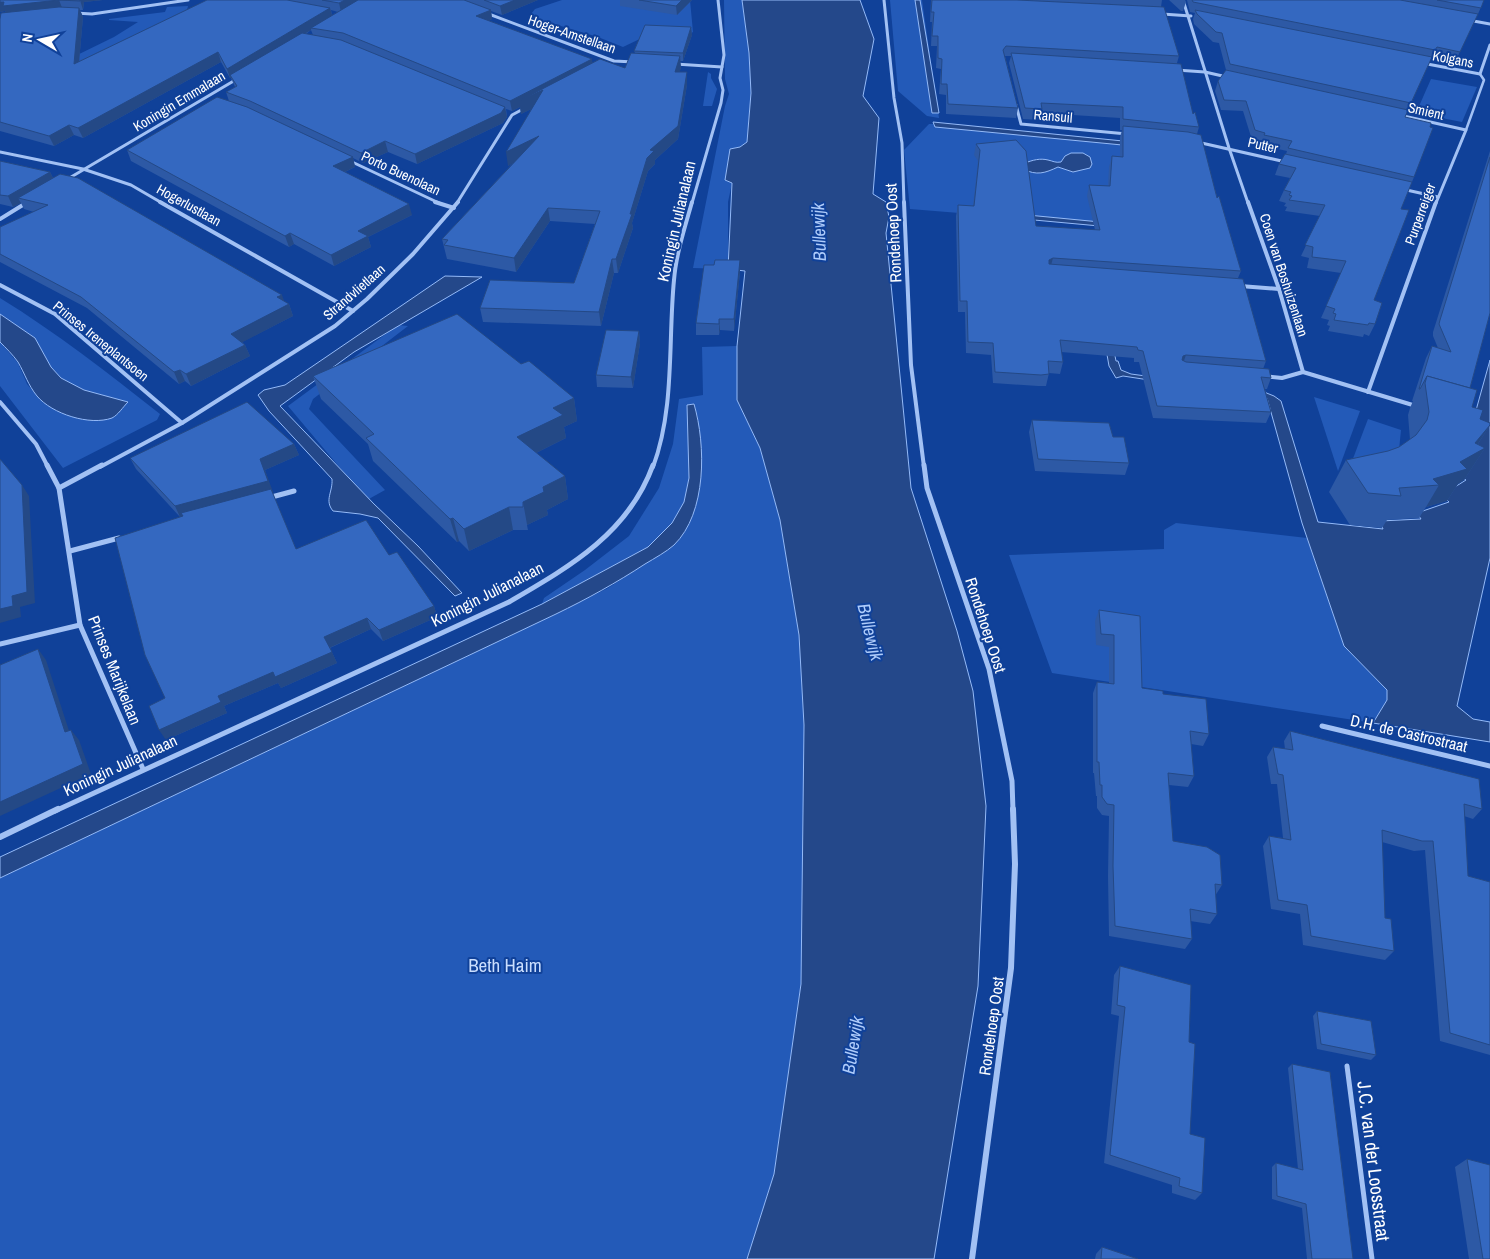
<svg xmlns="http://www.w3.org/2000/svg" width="1490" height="1259" font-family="'Archivo Narrow',sans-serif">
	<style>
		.green { fill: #235ab8 }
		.water { fill: #24488a; stroke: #94baf8 }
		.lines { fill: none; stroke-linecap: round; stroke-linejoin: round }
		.service { stroke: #a2c1f4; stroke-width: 5 }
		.pedestrian { stroke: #a2c1f4; stroke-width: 2.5 }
		.minor-far3 { stroke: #a2c1f4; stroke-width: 3 }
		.minor-far2 { stroke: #a2c1f4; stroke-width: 4 }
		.minor-far1 { stroke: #a2c1f4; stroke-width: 5 }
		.minor { stroke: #a2c1f4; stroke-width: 6 }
		.wall { fill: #2d59a5; fill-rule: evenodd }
		.shaded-wall { fill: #244986 }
		.building { fill: #3468c0; stroke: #244986 }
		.labels { text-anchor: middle; stroke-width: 4; stroke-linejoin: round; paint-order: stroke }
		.far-street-label { font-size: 14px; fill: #fff; stroke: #104199 }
		.street-label { font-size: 16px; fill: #fff; stroke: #104199 }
		.water-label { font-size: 18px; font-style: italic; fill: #afccfb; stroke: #104199 }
		.near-park-label { font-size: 19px; fill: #cadefe; stroke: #104199 }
		.near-street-label { font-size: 19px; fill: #fff; stroke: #104199 }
	</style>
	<rect width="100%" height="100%" fill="#104199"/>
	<!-- green -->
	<g class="green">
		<polygon points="562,0 690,0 693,32 688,35 648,35 623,47 598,37 534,18 531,14 535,9"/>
		<polygon points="724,0 742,0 749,53 751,93 747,142 740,147 726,180 732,183 728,202 728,269 693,268 725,106 729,94 725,79"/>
		<polygon points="890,0 922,0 939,118 927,116 898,91"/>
		<polygon points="188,6 187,10 34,85 22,82 114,37 138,22 109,20 109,19 165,12 167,7"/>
		<polygon points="708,72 711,74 711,78 717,89 712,106 703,106"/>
		<polygon points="1431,79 1477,87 1462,122 1416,113"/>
		<polygon points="929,124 944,124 1141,143 1144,228 910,209 904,150"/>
		<path d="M0,298C57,333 108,373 160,414L157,420L63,468L0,386V342L18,363L27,384L39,398L56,410L114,417L127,402L84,390L61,378L51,367L35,338L0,314Z"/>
		<polygon points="398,325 408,326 313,399 309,409 385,490 367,500 288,406"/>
		<polygon points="737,346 737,400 760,448 780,520 799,635 804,726 801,984 774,1174 747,1259 0,1259 0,878 556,614 608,588 673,545 686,529 698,418 694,404 687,405 689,478 684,502 672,523 648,547 542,604 544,598 585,570 629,536 659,488 673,444 679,399 703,395 702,347"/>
		<polygon points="1314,397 1360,411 1338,471"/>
		<polygon points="1368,419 1401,430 1399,450 1346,477"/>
		<polygon points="1176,523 1307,538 1344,646 1387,690 1387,700 1373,723 1052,673 1009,555 1164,549 1164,530"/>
	</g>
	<!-- water -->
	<g class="water">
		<polygon points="742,0 860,0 874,39 863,96 879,118 873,194 886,202 889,217 886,233 911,488 957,631 973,691 986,806 978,986 934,1259 747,1259 774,1174 801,984 804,725 799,635 780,520 760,448 737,400 737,346 745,271 728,269 732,183 725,180 730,149 740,147 747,142 751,93 749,53"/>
		<polygon points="915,0 920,0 939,113 932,113"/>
		<polygon points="933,122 1143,143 1143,230 1034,220 1026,222 1110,330 1116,361 1118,361 1121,370 1131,374 1264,392 1274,396 1281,401 1318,522 1383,529 1380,521 1421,519 1417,513 1449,502 1442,495 1466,480 1458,475 1490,360 1490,558 1457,706 1473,719 1490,722 1490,742 1373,723 1387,700 1387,690 1344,646 1302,523 1267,398 1123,376 1116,378 1109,366 1103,332 1017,214 1142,226 1143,147 935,127"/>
		<path d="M1071,153H1083L1090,157L1092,164L1090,168L1073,172L1058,167C1045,173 1037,176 1023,169L1025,163C1033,160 1040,158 1048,160C1053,161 1055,163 1061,162L1065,156Z"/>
		<path d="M445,276L482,277L354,352L280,406L374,504L418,546L462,593L455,596L378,518L360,514L333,511C324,500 333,492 332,479L269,411L258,395L264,390L285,385Z"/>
		<path d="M0,314L35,338L51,367L61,378L84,390L128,402C123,407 118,415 112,418C90,426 52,414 37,396C28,385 25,374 18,362C13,355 6,348 0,342Z"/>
		<path d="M694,404C706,445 707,513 674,545C666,552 655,558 645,564C616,583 587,599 556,614L0,878V857L542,604L648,547L672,523L684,502L689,478L687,405Z"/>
	</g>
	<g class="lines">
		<!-- service -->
		<polyline class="service" points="1347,1066 1372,1259"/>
		<!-- pedestrian -->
		<polyline class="pedestrian" points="1466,130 1484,80 1480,74"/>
		<!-- minor-far3 -->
		<g class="minor-far3">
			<polyline points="884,0 894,98 902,143 904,203"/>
			<polyline points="1183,0 1229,148 1248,203"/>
			<polyline points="75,13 92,14 188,0"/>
			<polyline points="486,13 614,61 634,62"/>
			<polyline points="1162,14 1191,16"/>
			<polyline points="1468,20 1490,24"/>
			<polyline points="1422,63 1480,74 1490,45"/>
			<polyline points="675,64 722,67"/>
			<polyline points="1176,70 1205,72 1227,77"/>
			<polyline points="1016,105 1021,124 1127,134"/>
			<polyline points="1399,115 1466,130 1436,203"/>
			<polyline points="1197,142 1286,162"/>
			<polyline points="0,152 83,169 131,185 162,203"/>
			<polyline points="350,161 439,203"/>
			<polyline points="66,180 237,79"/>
			<polyline points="1402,189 1438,197"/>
			<polyline points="457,203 512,115 525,108"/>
			<polyline points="692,203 721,103 723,90 720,78 724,55 718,0"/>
		</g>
		<!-- minor-far2 -->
		<g class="minor-far2">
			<polyline points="160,202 353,311"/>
			<polyline points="435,202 454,208"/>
			<polyline points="904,202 911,365 924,467"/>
			<polyline points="1248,202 1279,289 1303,372 1416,406"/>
			<polyline points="0,219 26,203"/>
			<polyline points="0,285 55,314 182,423"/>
			<polyline points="1240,286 1279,289"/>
			<polyline points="1264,376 1282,378 1303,372"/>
			<polyline points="1368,392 1436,202"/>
			<polyline points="0,402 36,444 48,467"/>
			<polyline points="100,467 182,423 335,326 367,299 413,254 458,202"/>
			<path d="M653,467C675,408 668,341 674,280C676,254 685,227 692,202"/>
		</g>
		<!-- minor-far1 -->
		<g class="minor-far1">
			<polyline points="47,465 59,488 80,625 143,769"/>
			<polyline points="924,465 927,488 989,669 1012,781 1013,811"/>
			<polyline points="59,488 102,465"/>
			<polyline points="268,498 294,491"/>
			<polyline points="70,551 119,538"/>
			<polyline points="0,644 80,625"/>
			<polyline points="1322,726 1490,766"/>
			<path d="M55,811L509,602C569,567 628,534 653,465"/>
		</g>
		<!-- minor -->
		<g class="minor">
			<polyline points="0,837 58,809"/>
			<polyline points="972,1259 1011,968 1015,864 1013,809"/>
		</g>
	</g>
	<!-- wall -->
	<g class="wall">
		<path d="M0,0H103L84,2L83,10H80L83,17L79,62L207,0H538L502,15L491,11L492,19L488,21L592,63L625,68L635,53L634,51L691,27L692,35L683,61H680L681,68L679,72L687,85L678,139L655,160V164L648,171L632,223L633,228L618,273H614L601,326L483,322L480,308L574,283L595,224L550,221L516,272L447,259L442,239L513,163L508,166L531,109L521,114L520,107L512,111L506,109L507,117L503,123L417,164L388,152L363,163L353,158L355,167L345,172L412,215L368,237L371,247L334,266L294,244L289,247L131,161L127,150L229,101L226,92L235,87L231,78H230L221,62L83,138L74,135L54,146L0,131V19L6,13L5,11L0,12ZM331,10L338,12L332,15ZM311,30L313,35L306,34Z"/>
		<polygon points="620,0 692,0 677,15 620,6"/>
		<polygon points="931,0 1162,0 1161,7 1179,56 1177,63 1193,114 1199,127 1197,134 1241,271 1238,278 1266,361 1263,369 1271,378 1267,389 1265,389 1271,412 1266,423 1153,418 1139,362 1134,362 1134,358 1061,352 1063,362 1060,374 1049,373 1046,386 1038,386 993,383 991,355 966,353 965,312 958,312 956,216 958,205 973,206 978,161 974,155 976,144 1036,226 1095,230 1087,196 1089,185 1108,186 1109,167 1112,156 1120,157 1120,137 1122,130 1120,130 1120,118 1041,113 1040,120 1023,119 1009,63 1011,56 1005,56 1018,108 1016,118 946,114 946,95 939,94 941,69 936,68 937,46 931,46 932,22 930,22"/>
		<polygon points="1169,0 1185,0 1186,2 1183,11 1181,11"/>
		<polygon points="1187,0 1484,0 1478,14 1455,62 1432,57 1405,117 1430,127 1414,177 1401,209 1374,300 1375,324 1369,336 1364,334 1363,337 1328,331 1330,326 1327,325 1329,320 1321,318 1341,273 1307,268 1309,258 1301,256 1320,216 1285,211 1287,207 1284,206 1286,203 1279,201 1284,190 1290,178 1275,175 1279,164 1286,154 1287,151 1260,145 1261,143 1252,140 1243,111 1221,110 1215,91 1218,81 1226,70 1219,43 1213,42 1194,24 1193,19 1195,13 1190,12"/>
		<polygon points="1490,151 1490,313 1470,388 1472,407 1480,419 1490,425 1478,444 1485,448 1464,480 1458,484 1447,501 1426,507 1419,518 1387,520 1382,528 1350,525 1329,492 1346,460 1388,451 1399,447 1410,440 1408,415 1410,408 1413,401 1412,401 1426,358 1432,346 1438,348 1433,336 1433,332"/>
		<polygon points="0,161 50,172 53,178 284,302 289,304 293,316 242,342 245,345 250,356 191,386 185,381 179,384 87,308 0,262 0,227 34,212 24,209 21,203 13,207 0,204"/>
		<polygon points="740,272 734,331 720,330 719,335 696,335 696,323"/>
		<polygon points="639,331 640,343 633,388 597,387 596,375"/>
		<polygon points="521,364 574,398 577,421 564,427 566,438 536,453 565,476 568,499 547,510 548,515 527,525 528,530 513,530 469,551 459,541 457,542 373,461 368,444 321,399 313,376"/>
		<polygon points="1032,420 1113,437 1129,463 1125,475 1035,471 1029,432"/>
		<polygon points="294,444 299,455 265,470 272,492 296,549 389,555 434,606 437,617 383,641 371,629 330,648 337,663 281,688 278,683 224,706 227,713 166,740 165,698 180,517 136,469 130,458"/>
		<polygon points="1099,610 1142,688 1163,694 1209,734 1203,746 1191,744 1194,776 1188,787 1169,785 1173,841 1222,885 1215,896 1217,914 1210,924 1190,921 1192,939 1185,949 1109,936 1108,876 1109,816 1102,815 1097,808 1097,796 1096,796 1094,773 1093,773 1093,693 1097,682 1109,683 1109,647 1096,645 1095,621"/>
		<polygon points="1290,731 1482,809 1473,819 1464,816 1468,876 1490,882 1490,1055 1440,1041 1425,850 1414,851 1382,842 1385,918 1394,951 1385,960 1303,945 1300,914 1271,909 1263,846 1269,836 1283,838 1277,784 1271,784 1267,757 1273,747 1285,749 1284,741"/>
		<polygon points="1120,966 1189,1042 1190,1134 1202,1193 1195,1200 1172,1193 1172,1185 1104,1163 1119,1016 1111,1014 1114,975"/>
		<polygon points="1317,1011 1376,1055 1371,1060 1317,1049 1313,1016"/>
		<polygon points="1292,1064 1353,1259 1307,1259 1302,1208 1272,1199 1272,1167 1276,1163 1298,1169 1288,1068"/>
		<polygon points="1467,1159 1490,1259 1469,1259 1455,1167"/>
		<polygon points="1102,1247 1138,1259 1095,1259 1096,1254"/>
	</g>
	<!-- shaded-wall -->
	<g class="shaded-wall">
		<polygon points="59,0 63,10 7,16 5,11 0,12 0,2"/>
		<polygon points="80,0 103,0 84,2 83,10"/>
		<polygon points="345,0 363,0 341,12 339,3"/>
		<polygon points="515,0 538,0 502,15 500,6"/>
		<polygon points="682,0 692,0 677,15 676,6"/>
		<polygon points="79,8 83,17 78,74 74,64"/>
		<polygon points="330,8 333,18 311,28 311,30 232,77 230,75 231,78 230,78 227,69"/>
		<polygon points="491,10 492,19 477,26 476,16"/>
		<polygon points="691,27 692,35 683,61 683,53"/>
		<polygon points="218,52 221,62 83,138 78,128"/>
		<polygon points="680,56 681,68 675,85 675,72"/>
		<polygon points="592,59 593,68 544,103 521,114 520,107 512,111 510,101"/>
		<polygon points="687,72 687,85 678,139 655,160 655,164 648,171 632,223 633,228 618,273 616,259 647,158"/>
		<polygon points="505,107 507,117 503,123 417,164 415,154"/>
		<polygon points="69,125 74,135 54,146 49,136"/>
		<polygon points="539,136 540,149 508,166 506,152"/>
		<polygon points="385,141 388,152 363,163 361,153"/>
		<polygon points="353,157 355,167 336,176 333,166"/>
		<polygon points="50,172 55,182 18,198 21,203 13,207 8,196"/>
		<polygon points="409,204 412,215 368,237 371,247 334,266 331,255 358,231"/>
		<polygon points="548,208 550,221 516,272 514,258"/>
		<polygon points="290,233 294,244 289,247 285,236"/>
		<polygon points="1053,258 1050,269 1049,260"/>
		<polygon points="612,259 614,273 601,326 599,312"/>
		<polygon points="740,260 740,272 734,331 734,319"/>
		<polygon points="282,295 286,306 277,297"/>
		<polygon points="289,304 293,316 235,346 231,334"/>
		<polygon points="719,319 720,330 719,335"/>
		<polygon points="639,331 640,343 633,388 631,377"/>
		<polygon points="245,345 250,356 191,386 186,374"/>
		<polygon points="1186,355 1182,366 1179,368 1183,356"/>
		<polygon points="180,370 185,381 179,384 174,372"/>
		<polygon points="574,398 577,421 564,427 566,438 522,460 517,437 553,408"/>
		<polygon points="1490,425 1470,456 1485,448 1464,480 1458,484 1447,501 1426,507 1439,485 1433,479 1475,443"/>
		<polygon points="294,444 299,455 265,470 273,492 181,513 183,516 180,517 175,506 260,459"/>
		<polygon points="565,476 568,499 547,510 548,515 527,525 528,530 523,502 543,487"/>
		<polygon points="22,485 29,496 35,603 20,607 21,617 0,623 0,609 12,596"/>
		<polygon points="509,507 513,530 469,551 464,529"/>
		<polygon points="453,518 459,541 457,542 450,519"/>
		<polygon points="434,606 437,617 383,641 379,630"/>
		<polygon points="367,618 371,629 329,648 324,637"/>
		<polygon points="38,649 46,660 73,743 65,732"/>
		<polygon points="332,652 337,663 281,688 278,683 224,706 227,713 166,740 159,730 218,696 273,672"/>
		<polygon points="71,730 79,740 91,774 0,816 0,802"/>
	</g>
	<!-- building -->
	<g class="building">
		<polygon points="0,0 80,0 80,1 59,0 3,6 4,2 0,2"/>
		<polygon points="207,0 287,0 330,8 227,69 218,52 78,128 69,125 49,136 0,122 0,19 1,13 59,7 79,8 74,64"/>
		<polygon points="322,0 345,0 339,3"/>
		<polygon points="358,0 464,0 491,10 476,16 592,59 510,101 343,33 311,28"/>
		<polygon points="484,0 515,0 500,6"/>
		<polygon points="639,0 682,0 676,6"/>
		<polygon points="932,0 1017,0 1164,7 1179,56 1006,46 1003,50 1018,108 948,104 947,84 941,84 942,59 938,58 938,36 932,36 934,12 931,12"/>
		<polygon points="1192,0 1400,0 1478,14 1460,52 1437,47 1435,50 1193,2"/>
		<polygon points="1437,0 1484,0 1481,8"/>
		<polygon points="1195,10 1432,57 1411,103 1230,64 1222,33 1216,32 1197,14"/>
		<polygon points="645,25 691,27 683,53 634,51"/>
		<polygon points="302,33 341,40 505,107 501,113 415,154 385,141 361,153 250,101 226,92 237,86 230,75"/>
		<polygon points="631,53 680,56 675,72 687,72 678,126 650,150 654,151 647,158 630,214 632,214 616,259 612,259 599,312 480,308 490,280 574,283 600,211 548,208 514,258 444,245 448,240 442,239 539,136 506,152 543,90 519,101 600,59 625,68"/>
		<polygon points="1011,53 1181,64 1193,114 1195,112 1199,127 1123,119 1123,107 1041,103 1042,109 1025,108"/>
		<polygon points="1226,70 1408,110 1405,117 1431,123 1430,127 1433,128 1414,177 1288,148 1292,141 1264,135 1265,133 1255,130 1246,101 1224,100 1218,81"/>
		<polygon points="217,97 247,107 353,157 333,166 409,204 358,231 368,236 331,255 290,233 285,236 127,150"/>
		<polygon points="1123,126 1188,132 1201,135 1217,198 1219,196 1241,271 1053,258 1049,260 1049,264 1243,279 1266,361 1186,355 1183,356 1182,360 1186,362 1269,369 1271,378 1261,377 1271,412 1157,406 1143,351 1138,350 1137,347 1060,340 1063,362 1048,361 1049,374 1041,375 995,372 993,343 968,342 967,301 960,301 958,205 974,206 980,150 976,144 1016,140 1026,151 1036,226 1100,230 1089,185 1110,186 1112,156 1123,157"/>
		<polygon points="1285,154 1412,182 1401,209 1409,210 1374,300 1382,303 1375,324 1369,323 1368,325 1334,320 1336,314 1333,313 1335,309 1326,306 1346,261 1312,257 1313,247 1305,245 1325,205 1289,200 1292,196 1289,195 1291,192 1284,190 1296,168 1279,164"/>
		<polygon points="1490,157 1490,313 1470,388 1427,376 1420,389 1419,389 1432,346 1451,352 1439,324 1440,320"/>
		<polygon points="0,161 50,172 8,196 0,195"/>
		<polygon points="60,174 78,178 282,295 277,297 289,304 231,334 245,345 186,374 180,370 174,372 81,297 0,254 0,227 48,205 18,198"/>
		<polygon points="715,260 740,260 734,319 719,319 719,324 696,323 704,265 714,265"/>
		<polygon points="457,314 521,364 529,361 574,398 553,408 563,415 517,437 565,476 543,487 544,492 523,502 523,507 509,507 464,529 453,518 450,519 366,438 374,434 313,376"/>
		<polygon points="606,330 639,331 631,377 596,375"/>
		<polygon points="1427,376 1477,390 1472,407 1483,410 1480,419 1490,423 1490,425 1475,443 1485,448 1460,462 1467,469 1433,479 1439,485 1399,488 1401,496 1368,493 1346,460 1388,451 1399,447 1416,435 1427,420 1429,412 1425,383"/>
		<polygon points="247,402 294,444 260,459 268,481 175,506 130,458"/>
		<polygon points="1032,420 1109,423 1113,437 1124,437 1129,463 1038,459"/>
		<polygon points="0,459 22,485 27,592 12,596 13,606 0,609"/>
		<polygon points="271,489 296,549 366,520 389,555 397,552 434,606 379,630 367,618 324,637 332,652 275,677 273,672 218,696 221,702 159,730 149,706 165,698 145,655 115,538 183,516 181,513"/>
		<polygon points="1099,610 1140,616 1142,688 1163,691 1163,694 1206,699 1209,734 1190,731 1194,776 1168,773 1173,841 1207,847 1220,855 1222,885 1215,884 1217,914 1190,909 1192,939 1115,926 1113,866 1114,805 1107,804 1102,797 1102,785 1100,785 1099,762 1097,762 1097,682 1114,684 1114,635 1101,634"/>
		<polygon points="38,649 65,732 71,730 83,764 0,802 0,665"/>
		<polygon points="1290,731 1479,779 1482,809 1464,804 1468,876 1490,882 1490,1045 1450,1033 1433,841 1422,841 1382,830 1385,918 1391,919 1394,951 1311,936 1307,905 1278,900 1269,836 1291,840 1283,775 1278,774 1273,747 1293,750"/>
		<polygon points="1120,966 1191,985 1189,1042 1195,1044 1190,1134 1205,1138 1202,1193 1179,1186 1180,1178 1110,1155 1125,1007 1117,1005"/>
		<polygon points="1317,1011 1371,1021 1376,1055 1321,1044"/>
		<polygon points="1292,1064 1330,1072 1353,1259 1312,1259 1306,1204 1277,1196 1276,1163 1303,1170"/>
		<polygon points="1467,1159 1490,1165 1490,1259 1483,1259"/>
		<polygon points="1102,1247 1138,1259 1101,1259"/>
	</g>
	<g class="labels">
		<!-- far-street labels -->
		<g class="far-street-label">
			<text transform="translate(572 34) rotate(19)" y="5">Hoger-Amstellaan</text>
			<text transform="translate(1453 59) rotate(11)" y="5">Kolgans</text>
			<text transform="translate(179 101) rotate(-31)" y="5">Koningin Emmalaan</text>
			<text transform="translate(1426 111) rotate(13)" y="5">Smient</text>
			<text transform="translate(1053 116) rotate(5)" y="5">Ransuil</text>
			<text transform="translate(1263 145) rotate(13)" y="5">Putter</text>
			<text transform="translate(401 173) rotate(25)" y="5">Porto Buenolaan</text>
			<text transform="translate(189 205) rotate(29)" y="5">Hogerlustlaan</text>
			<text transform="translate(1420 214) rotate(-70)" y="5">Purperreiger</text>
			<text transform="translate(1284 275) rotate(72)" y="5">Coen van Boshuizenlaan</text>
			<text transform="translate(354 292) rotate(-41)" y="5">Strandvlietlaan</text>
			<text transform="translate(101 341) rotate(39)" y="5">Prinses Ireneplantsoen</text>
		</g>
		<!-- street labels -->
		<g class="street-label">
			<text transform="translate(676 221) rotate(-77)" y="6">Koningin Julianalaan</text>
			<text transform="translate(893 233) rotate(-93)" y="6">Rondehoep Oost</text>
			<text transform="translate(487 594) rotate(-27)" y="6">Koningin Julianalaan</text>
			<text transform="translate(986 625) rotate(72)" y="6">Rondehoep Oost</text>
			<text transform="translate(115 670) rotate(68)" y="6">Prinses Marijkelaan</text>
			<text transform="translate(1409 733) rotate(13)" y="6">D.H. de Castrostraat</text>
			<text transform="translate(120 765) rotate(-25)" y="6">Koningin Julianalaan</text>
			<text transform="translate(991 1026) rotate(-82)" y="6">Rondehoep Oost</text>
		</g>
		<!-- water labels -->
		<g class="water-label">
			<text transform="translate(819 232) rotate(-92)" y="6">Bullewijk</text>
			<text transform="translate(870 632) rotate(76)" y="6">Bullewijk</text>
			<text transform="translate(853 1045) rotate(-81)" y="6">Bullewijk</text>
		</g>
		<!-- near-park labels -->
		<g class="near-park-label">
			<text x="505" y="972">Beth Haim</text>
		</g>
		<!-- near-street labels -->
		<g class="near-street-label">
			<text transform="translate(1374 1161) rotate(83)" y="7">J.C. van der Loosstraat</text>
		</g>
	</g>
	<!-- north arrow -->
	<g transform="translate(40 40) rotate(279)" stroke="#104199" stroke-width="4" paint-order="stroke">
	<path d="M0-4L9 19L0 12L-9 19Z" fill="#ffffff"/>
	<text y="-8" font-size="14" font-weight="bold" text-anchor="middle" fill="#ffffff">N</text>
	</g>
</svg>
